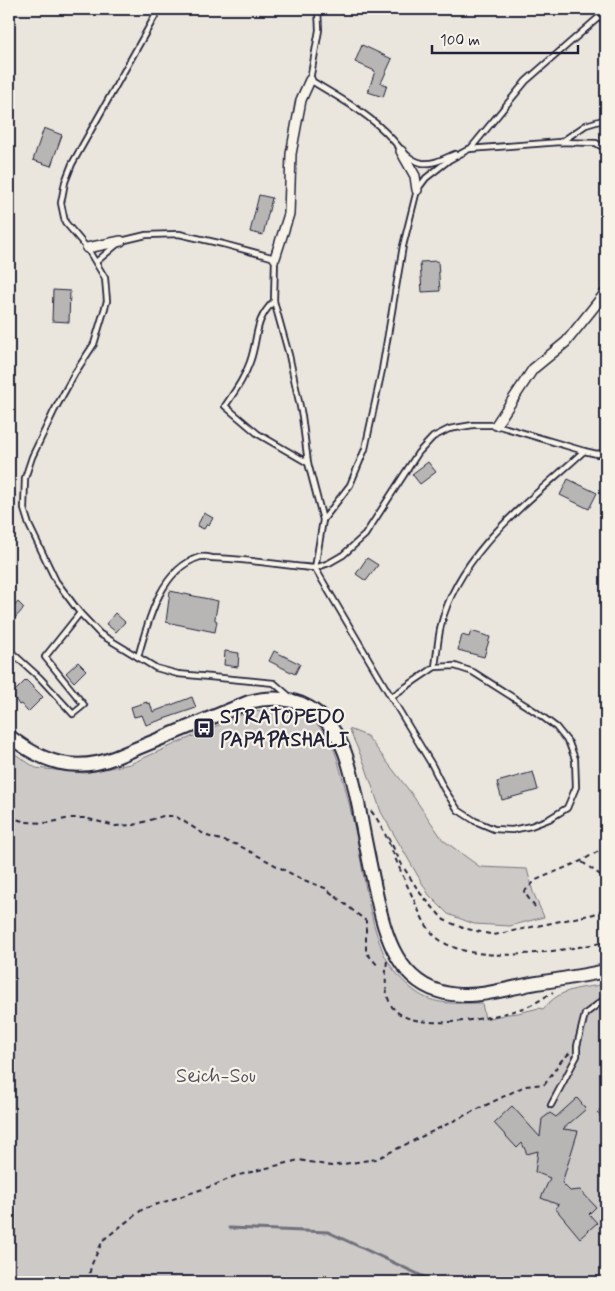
<svg xmlns="http://www.w3.org/2000/svg" width="615" height="1291" font-family="Mynerve,sans-serif">
	<style>
		.green { fill: #cdc9c6; stroke: #787680 }
		.lines { fill: none; stroke-linecap: round; stroke-linejoin: round }
		.stream { stroke: #716f7b; stroke-width: 3 }
		.building { fill: #b8b6b5; stroke: #22223b }
		.service-casing { stroke: #22223b; stroke-width: 8 }
		.minor-casing { stroke: #22223b; stroke-width: 12 }
		.secondary-casing { stroke: #22223b; stroke-width: 16 }
		.path { stroke: #22223b; stroke-width: 2; stroke-dasharray: 5 4; stroke-linecap: butt }
		.service { stroke: #f7f3e8; stroke-width: 4.5 }
		.minor { stroke: #f7f3e8; stroke-width: 9 }
		.secondary { stroke: #f7f3e8; stroke-width: 12 }
		.labels { text-anchor: middle; stroke-width: 4.5; stroke-linejoin: round; paint-order: stroke }
		.poi-label { font-size: 20px; font-weight: bold; fill: #22223b; stroke: #f7f3e8; text-anchor: start }
		.park-label { font-size: 20px; fill: #555465; stroke: #f7f3e8 }
	</style>
	<rect width="100%" height="100%" fill="#eae6de"/>
	<filter id="ink" filterUnits="userSpaceOnUse"><feTurbulence type="fractalNoise" baseFrequency=".02" numOctaves="2"/><feDisplacementMap in="SourceGraphic" scale="10" xChannelSelector="R" yChannelSelector="G"/><feConvolveMatrix kernelMatrix="1 2 1 2 8 2 1 2 1" color-interpolation-filters="sRGB"/></filter>
	<g filter="url(#ink)">
		<!-- green -->
		<g class="green">
			<path d="M276,708C296,709 313,718 325,733C336,748 339,766 344,783C352,813 358,843 363,873C368,900 373,929 384,954C391,969 406,986 419,994C437,1006 462,1003 482,1003L485,1019L508,1014L518,1013L539,1008L543,1009C562,987 579,989 606,984V1282H9V750L36,768L84,773L130,764L248,712Z"/>
			<polygon points="349,729 367,736 411,793 443,840 480,867 527,869 533,892 544,917 510,926 474,924 448,914 429,895 381,812 365,765"/>
		</g>
		<g class="lines">
			<!-- stream -->
			<polyline class="stream" points="229,1228 328,1232 435,1282"/>
		</g>
		<!-- building -->
		<g class="building">
			<polygon points="362,45 392,59 381,83 387,85 383,97 368,92 375,71 355,62"/>
			<polygon points="44,128 62,135 51,166 33,160"/>
			<polygon points="259,195 272,198 263,235 250,232"/>
			<polygon points="438,261 440,291 422,292 420,262"/>
			<polygon points="53,290 70,291 69,322 52,321"/>
			<polygon points="428,462 436,472 420,484 412,474"/>
			<polygon points="568,479 597,493 589,509 560,495"/>
			<polygon points="204,513 213,518 209,525 207,524 204,529 197,526"/>
			<polygon points="367,558 378,565 366,581 356,574"/>
			<polygon points="170,591 218,601 215,618 215,620 217,621 215,632 166,622"/>
			<polygon points="18,602 24,608 15,618 9,612"/>
			<polygon points="115,613 125,622 116,632 106,624"/>
			<polygon points="471,631 490,637 484,657 458,650 462,635 469,637"/>
			<polygon points="225,651 239,653 238,667 224,665"/>
			<polygon points="274,651 300,664 295,674 269,661"/>
			<polygon points="78,662 86,670 74,682 66,673"/>
			<polygon points="26,680 43,697 28,712 21,704 19,705 12,694"/>
			<polygon points="192,697 196,708 146,725 142,715 134,717 131,707 147,702 147,704 150,703 153,712"/>
			<polygon points="533,772 538,790 502,800 497,782"/>
			<polygon points="577,1098 586,1109 563,1129 578,1131 562,1183 570,1191 580,1190 596,1207 589,1214 597,1223 580,1238 555,1208 559,1205 541,1198 550,1178 535,1172 538,1151 527,1154 522,1143 517,1148 494,1123 512,1106 540,1137 542,1119 550,1113 556,1117"/>
			<polygon points="606,1103 606,1121 597,1113"/>
		</g>
		<g class="lines">
			<!-- service casing -->
			<g class="service-casing">
				<g id="service">
					<path d="M318,9L319,30L310,80C338,97 370,114 392,139C401,149 408,160 422,163C433,165 445,158 455,154"/>
					<polyline points="561,142 586,125 606,119"/>
					<polyline points="469,149 560,142 596,143 606,149"/>
					<polyline points="96,262 121,241 146,235 179,234 223,244 275,258 274,301 289,355 302,416 308,463 323,520"/>
					<path d="M274,301C253,322 259,337 250,362C244,379 235,391 225,406L258,434L308,463"/>
					<polyline points="584,451 496,425 473,425 449,429 433,437 418,453 365,535 343,555 329,563 315,568 323,520 350,485 365,449 382,370 403,246 417,190 426,178 449,160 471,148 526,81 606,11"/>
					<polyline points="9,650 40,678 73,714 84,705 45,657 80,613"/>
					<polyline points="138,657 100,634 80,613 56,581 29,525 24,509 25,478 32,457 54,411 75,373 94,344 107,301 105,278 87,248 65,222 61,203 65,182 72,164 159,9"/>
					<path d="M289,696L274,683L178,674L156,668L138,657C148,622 160,569 200,557C204,556 208,557 212,558C246,559 280,565 315,568L391,697L435,667C437,653 438,638 441,625C459,551 531,500 584,451L597,454L606,452"/>
					<polyline points="391,697 432,765 444,789 458,810 475,821 494,829 512,830 531,826 549,819 567,808 576,787 575,759 569,743 556,727 536,712 473,672 455,666 435,667"/>
					<polyline points="551,1105 577,1056 577,1046 585,1014 606,998"/>
				</g>
			</g>
			<!-- minor casing -->
			<g class="minor-casing">
				<g id="minor">
					<polyline points="401,151 415,176 417,190"/>
					<polyline points="87,248 121,241"/>
					<polyline points="275,258 289,214 291,154 301,100 310,80"/>
					<polyline points="496,425 533,369 566,342 606,292"/>
				</g>
			</g>
			<!-- secondary casing -->
			<g class="secondary-casing">
				<path id="secondary" d="M9,736C42,762 74,774 116,757L249,702C268,697 289,697 308,707C345,728 351,770 359,808C363,832 368,855 373,879C382,921 391,976 438,991C469,1001 501,990 531,984C556,980 581,976 606,971"/>
			</g>
			<!-- path -->
			<g class="path">
				<path d="M371,811C382,824 387,839 394,855C400,870 407,885 414,900C419,912 425,926 435,936C470,969 563,950 606,942"/>
				<polyline points="9,817 26,822 48,823 70,818 85,818 115,826 134,825 163,816 175,816 207,836 238,845 301,879 325,888 366,921 366,952 378,966"/>
				<polyline points="388,837 402,865 420,893 444,920 463,928 494,935 594,914 606,908"/>
				<polyline points="582,862 606,879"/>
				<polyline points="535,907 524,892 536,880 581,861 599,851 606,843"/>
				<path d="M387,961C385,974 384,999 394,1009C416,1034 494,1018 523,1008C534,1005 543,998 553,992"/>
				<polyline points="88,1282 91,1266 103,1240 143,1209 215,1185 235,1176 299,1160 331,1166 376,1159 525,1086 545,1084 561,1061 571,1052"/>
			</g>
			<!-- service -->
			<use href="#service" class="service"/>
			<!-- minor -->
			<use href="#minor" class="minor"/>
			<!-- secondary -->
			<use href="#secondary" class="secondary"/>
		</g>
	</g>
	<!-- icons -->
	<defs>
		<g id="bus-square" transform="scale(1.125)"><rect x="-9" y="-9" width="18" height="18" rx="4" fill="#22223b" stroke="#f7f3e8"/><path d="M-5-6H5V4H4V6H2V4H-2V6H-4V4H-5ZM-3.5-4V0h7V-4ZM-3.5 1.2v1.5H-2V1.2ZM2 1.2v1.5H3.5V1.2Z" fill="#fff"/></g>
	</defs>
	<g fill-rule="evenodd">
		<use href="#bus-square" x="204" y="728"/>
	</g>
	<g class="labels">
		<!-- poi labels -->
		<g class="poi-label">
			<text x="220" y="723">STRATOPEDO<tspan x="220" dy="23">PAPAPASHALI</tspan></text>
		</g>
		<!-- park labels -->
		<g class="park-label">
			<text x="216" y="1082">Seich-Sou</text>
		</g>
	</g>
	<!-- margin -->
	<rect width="615" height="1291" fill="none" stroke="#f7f3e8" stroke-width="30"/>
	<rect x="15" y="15" width="585" height="1261" fill="none" stroke="#22223b" stroke-width="2" filter="url(#ink)"/>
	<!-- scale -->
	<path d="M432 45v8h146v-8" fill="none" stroke="#22223b" stroke-width="2.5"/>
	<text x="440" y="45" font-size="15" fill="#22223b" stroke="#f7f3e8" stroke-width="4" paint-order="stroke">100 m</text>
</svg>
